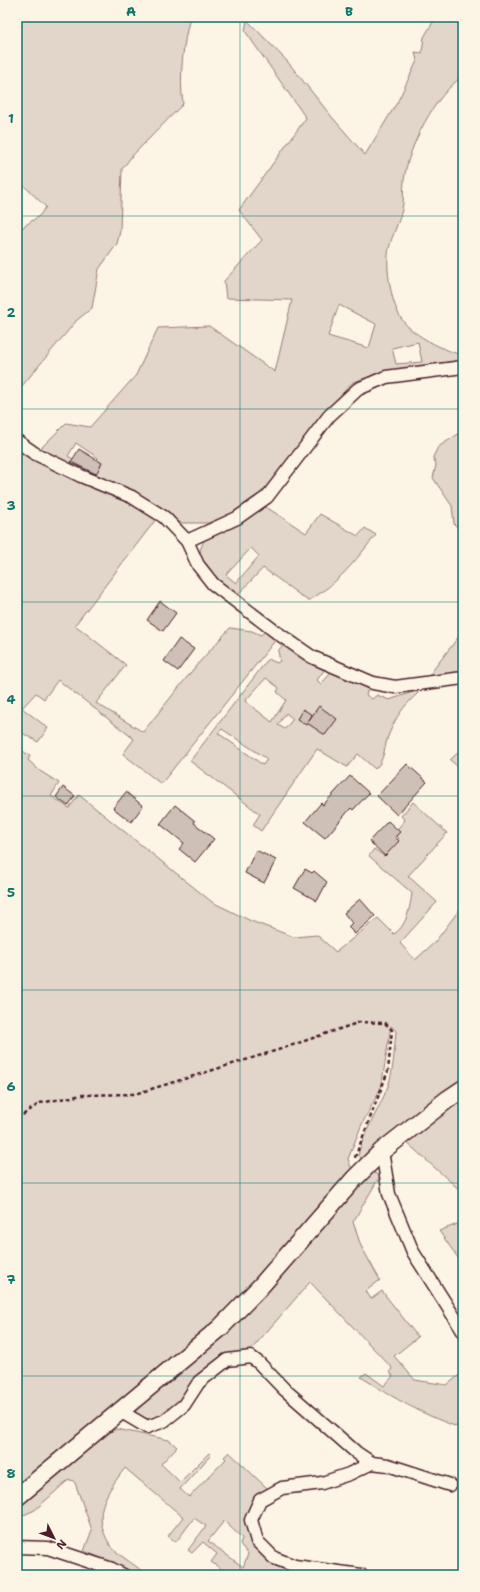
<svg xmlns="http://www.w3.org/2000/svg" width="480" height="1592" font-family="'Shantell Sans',sans-serif">
	<style>
		.green { fill: #e2d5ca; stroke: #967a7a; fill-rule: evenodd }
		.building { fill: #cfc0b7; stroke: #4a1f2b }
		.lines { fill: none; stroke-linecap: round; stroke-linejoin: round }
		.street-casing { stroke: #4a1f2b; stroke-width: 15 }
		.secondary-casing { stroke: #4a1f2b; stroke-width: 20 }
		.path { stroke: #4a1f2b; stroke-width: 2.5; stroke-dasharray: 4 3; stroke-linecap: butt }
		.street { stroke: #fcf5e5; stroke-width: 12 }
		.secondary { stroke: #fcf5e5; stroke-width: 17 }
		.grid { fill: none; stroke: #0f766e; stroke-width: 1; stroke-opacity: 0.55 }
		.neatline { fill: none; stroke: #0f766e; stroke-width: 1.5 }
		.grid-label { font-size: 13px; text-anchor: middle; font-weight: bold; fill: #0f766e }
	</style>
	<rect width="100%" height="100%" fill="#fcf5e5"/>
	<filter id="ink" filterUnits="userSpaceOnUse"><feTurbulence type="fractalNoise" baseFrequency=".025" numOctaves="2"/><feDisplacementMap in="SourceGraphic" scale="8" xChannelSelector="R" yChannelSelector="G"/><feConvolveMatrix kernelMatrix="1 2 1 2 8 2 1 2 1" color-interpolation-filters="sRGB"/></filter>
	<g filter="url(#ink)">
		<!-- green -->
		<g class="green">
			<path d="M17,17H190C183,45 179,76 183,104L132,156L122,169L120,231L117,244L99,269L92,308L77,320L17,392V231L39,216L46,207L17,179Z"/>
			<path d="M436,17H463V76C435,95 408,147 404,180C403,190 404,201 402,210C399,223 392,235 389,248C385,267 391,305 403,321C414,336 445,351 463,355V360L393,370L353,382L315,423L283,471L263,493L232,514L208,523H181L39,450L66,423L90,427L136,375L158,328L209,326L275,372L292,300L226,298L224,281L262,240L239,210L306,118L245,31L247,20L287,61L332,117L365,155L398,101L417,61L415,52L422,53L424,37ZM339,305L376,324L369,348L328,336ZM418,342L422,362L396,364L392,348ZM76,443L98,458L91,470L68,456Z"/>
			<polygon points="463,431 463,531 462,532 454,524 452,506 433,478 436,465 433,457 438,447"/>
			<polygon points="17,448 148,510 157,518 75,625 126,665 96,703 143,732 196,666 230,628 252,631 261,635 266,630 274,638 274,642 161,784 123,754 134,739 58,680 44,699 36,693 22,708 48,728 38,742 17,730"/>
			<path d="M263,505L306,533L320,514L358,536L365,528L376,535C354,562 339,583 308,601L263,568L236,597L210,572L202,560L200,550L205,538ZM251,548L259,556L236,583L226,575Z"/>
			<polygon points="463,631 463,671 427,678"/>
			<path d="M285,644L325,669L317,680L321,684L332,672L363,685L368,689L366,695L372,699L377,695L389,700L416,691L418,693C402,708 397,715 389,734C384,745 385,761 375,769L358,754L347,767L317,749L261,831L253,825L260,814L190,761L268,659L277,663L280,661C278,652 277,649 285,644ZM266,678L279,688L277,692L286,700L272,722L245,701ZM286,713L293,719L285,729L278,725ZM222,729L267,759L263,765L218,733Z"/>
			<path d="M17,747L30,756L28,760L40,771L59,783L51,796L69,808L79,795L212,902L251,921L294,937L317,935L336,952L378,918L394,934C407,926 410,907 412,893L369,856L374,849L384,856L399,838L393,834L405,820L401,816L413,802L447,833L408,876L437,902L400,943L415,960L435,942L463,905V1080L363,1161L358,1155C364,1131 379,1110 388,1086C394,1069 394,1050 396,1031L391,1026L381,1088L362,1124L348,1159L352,1170L278,1259L221,1317L17,1488Z"/>
			<polygon points="463,748 463,771 450,760"/>
			<polygon points="463,1096 463,1193 405,1141"/>
			<path d="M373,1172L380,1176L353,1222L361,1246L380,1280L366,1291L371,1299L382,1291L418,1337L394,1356L415,1380L447,1385L463,1372V1429C423,1415 397,1400 361,1377L366,1373L384,1386L393,1376L390,1372L392,1368L310,1282L250,1351C234,1351 220,1356 207,1367C187,1385 184,1409 155,1417C148,1420 141,1419 135,1414L136,1410L185,1368Z"/>
			<polygon points="463,1222 463,1265 439,1231"/>
			<path d="M117,1429L169,1440L177,1447L161,1464L180,1482L209,1453L211,1455L180,1489L189,1497L226,1459L224,1457L229,1452L269,1490L250,1535L286,1568L285,1575H230L211,1562L217,1554L203,1542L192,1553L188,1550L206,1526L194,1518L176,1542L168,1536L183,1517L125,1468C107,1492 91,1513 109,1543C113,1552 134,1564 142,1571V1575L84,1551L92,1530L75,1483L72,1480L67,1481L35,1510L17,1518V1511L21,1504L106,1434ZM224,1521L242,1538L240,1544L248,1554L243,1567L208,1541Z"/>
		</g>
		<!-- building -->
		<g class="building">
			<polygon points="79,449 102,463 96,474 71,462"/>
			<polygon points="160,601 176,613 163,631 147,620"/>
			<polygon points="179,639 194,649 178,671 164,661"/>
			<polygon points="319,706 337,719 325,735 307,723"/>
			<polygon points="303,709 312,715 306,725 297,719"/>
			<polygon points="407,764 427,782 397,815 377,796"/>
			<polygon points="350,776 369,793 353,810 351,808 325,838 305,822 321,803 323,805"/>
			<polygon points="63,787 75,796 68,806 56,797"/>
			<polygon points="126,792 143,806 131,822 113,808"/>
			<polygon points="175,805 195,821 194,823 214,839 195,862 179,849 184,843 160,824"/>
			<polygon points="388,821 400,832 395,837 399,841 385,856 369,841"/>
			<polygon points="256,850 276,860 264,883 245,873"/>
			<polygon points="305,869 312,873 314,871 327,882 317,901 294,888"/>
			<polygon points="360,899 375,916 355,934 348,927 352,923 344,913"/>
		</g>
		<g class="lines">
			<!-- street casing -->
			<g class="street-casing">
				<g id="street">
					<polyline points="17,441 34,453 81,476 132,497 164,517 187,541 198,565 213,584 276,632 312,657 373,683 395,687 463,678"/>
					<polyline points="187,541 237,518 267,497 329,416 358,389 386,377 463,367"/>
					<polyline points="382,1151 389,1194 413,1252 463,1331"/>
					<polyline points="120,1411 147,1427 164,1421 184,1405 199,1382 227,1360 251,1357 259,1363 284,1389 357,1453 372,1463 388,1465 450,1485"/>
					<polyline points="17,1547 48,1548 112,1569 123,1575"/>
					<polyline points="361,1575 295,1566 274,1558 257,1541 251,1520 260,1500 282,1488 322,1483 349,1474 372,1463"/>
				</g>
			</g>
			<!-- secondary casing -->
			<g class="secondary-casing">
				<polyline id="secondary" points="17,1497 220,1328 260,1287 354,1179 382,1151 448,1099 463,1089"/>
			</g>
			<!-- path -->
			<polyline class="path" points="17,1119 40,1103 82,1095 135,1094 278,1050 360,1022 385,1023 392,1030 388,1071 354,1160"/>
			<!-- street -->
			<use href="#street" class="street"/>
			<!-- secondary -->
			<use href="#secondary" class="secondary"/>
		</g>
	</g>
	<!-- grid -->
	<path class="grid" d="M240,17V1575M17,216H463M17,409H463M17,602H463M17,796H463M17,990H463M17,1183H463M17,1376H463"/>
	<!-- margin -->
	<rect width="480" height="1592" fill="none" stroke="#fcf5e5" stroke-width="44"/>
	<!-- north arrow -->
	<g transform="translate(54 1538) rotate(132)" stroke="#fcf5e5" stroke-width="3" paint-order="stroke">
	<path d="M0-3L7 15L0 10L-7 15Z" fill="#4a1f2b"/>
	<text y="-6" font-size="11" font-weight="bold" text-anchor="middle" fill="#4a1f2b">N</text>
	</g>
	<rect x="22" y="22" width="436" height="1548" class="neatline"/>
	<g class="grid-label">
		<text x="131" y="16">A</text>
		<text x="349" y="16">B</text>
		<text x="11" y="123">1</text>
		<text x="11" y="317">2</text>
		<text x="11" y="510">3</text>
		<text x="11" y="704">4</text>
		<text x="11" y="897">5</text>
		<text x="11" y="1091">6</text>
		<text x="11" y="1284">7</text>
		<text x="11" y="1478">8</text>
	</g>
</svg>
